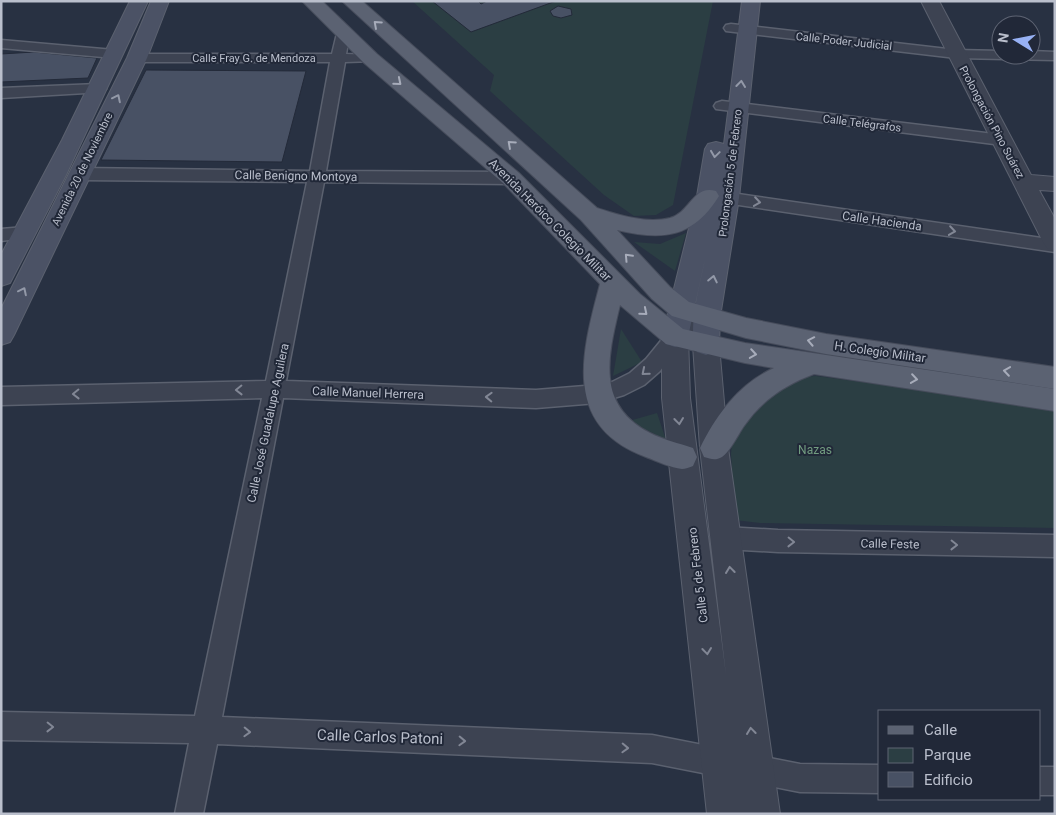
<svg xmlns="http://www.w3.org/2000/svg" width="1056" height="815" font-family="Roboto,sans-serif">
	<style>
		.green { fill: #2b3e43 }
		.building { fill: #485164; stroke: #232a39 }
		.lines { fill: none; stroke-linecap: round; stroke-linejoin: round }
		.minor-casing { stroke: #5b616f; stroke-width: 3 }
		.tertiary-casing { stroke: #5b616f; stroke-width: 2 }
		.secondary-casing { stroke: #5b616f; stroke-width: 2 }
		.primary-casing { stroke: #464c5b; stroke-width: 2 }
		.minor { fill: #3d4352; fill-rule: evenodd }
		.tertiary { fill: #3d4352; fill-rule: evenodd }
		.secondary { fill: #4b5265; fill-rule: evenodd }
		.primary { fill: #5b6272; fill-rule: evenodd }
		.oneway { stroke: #a7acba }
		.oneway2 { stroke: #9399a8 }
		.oneway3 { stroke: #828795 }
		.labels { text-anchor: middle; stroke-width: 4; stroke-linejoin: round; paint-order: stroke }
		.far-street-label { font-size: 11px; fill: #babfcc; stroke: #212838 }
		.street-label { font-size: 12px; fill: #babfcc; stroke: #212838 }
		.park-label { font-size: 12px; fill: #729c80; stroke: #212838 }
		.near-street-label { font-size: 15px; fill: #babfcc; stroke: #212838 }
	</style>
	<rect width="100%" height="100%" fill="#283142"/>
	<!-- green -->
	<g class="green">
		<polygon points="412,1 713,1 673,205 656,215 634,216 604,195 490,91 494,75"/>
		<polygon points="686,233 675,271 634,242 660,244"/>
		<polygon points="621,329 642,362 613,376"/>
		<polygon points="816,376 907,388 1055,411 1055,528 760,523 735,520 731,454 733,432 741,414 800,377"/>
		<polygon points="657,413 666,440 629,421"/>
	</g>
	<!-- building -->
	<g class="building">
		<polygon points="432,1 478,1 481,4 487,1 556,1 471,32"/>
		<polygon points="558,6 571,9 572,15 561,18 553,16 550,11"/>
		<polygon points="34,52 97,58 88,78 1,82 1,54"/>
		<polygon points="146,70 306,71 282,162 101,160"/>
	</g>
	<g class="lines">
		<!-- minor casing -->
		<g class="minor-casing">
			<g id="minor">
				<polygon points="731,24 956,50 1001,51 1001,55 1031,55 1031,51 1055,52 1055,60 956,58 726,31 724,28 726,25"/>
				<polygon points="343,28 348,29 350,32 346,54 375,55 377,58 375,61 345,62 326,171 511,172 517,174 520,178 517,182 511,184 324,182 286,381 536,390 597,385 612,382 630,373 646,359 668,332 700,312 707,310 714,312 717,317 714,322 682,342 660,371 644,385 624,395 597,403 536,408 283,398 222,717 652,735 800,764 880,765 880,793 800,792 652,763 217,744 203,814 175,814 189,743 1,740 1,712 195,716 262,398 1,405 1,387 266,381 307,182 80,180 74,178 72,174 74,170 80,168 310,171 330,62 137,62 132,61 130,58 132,55 137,54 332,54 338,29"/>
				<polygon points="1,40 114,50 119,51 121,54 119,57 114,58 1,48"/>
				<polygon points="98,84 103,86 106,89 103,92 1,98 1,88"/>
				<polygon points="722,101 1002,135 1008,136 1010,140 1008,144 1002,145 716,109 714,106 716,103"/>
				<polygon points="711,190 1055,240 1055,252 705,200 702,196 705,192"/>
				<polygon points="25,227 31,229 34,233 31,237 1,241 1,229"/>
				<polygon points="725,527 778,530 1055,535 1055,557 778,552 725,549 717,546 713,538 717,530"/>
				<rect x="1040" y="767" width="15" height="28"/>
			</g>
		</g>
		<!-- tertiary casing -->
		<g class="tertiary-casing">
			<g id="tertiary">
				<polygon points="921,1 939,1 1031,175 1055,177 1055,191 1039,190 1055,219 1055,250 1047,248 1043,242"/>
				<polygon points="675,327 684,330 688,337 690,398 726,675 700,448 693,345 697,338 706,335 715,338 719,345 728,448 780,814 707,814 662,398 662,337 666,330"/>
			</g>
		</g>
		<!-- secondary casing -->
		<g class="secondary-casing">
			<g id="secondary">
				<polygon points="130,1 148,1 66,175 10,283 1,286 1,255 62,140"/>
				<polygon points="151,1 169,1 147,58 14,335 10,342 1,345 1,309 127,58"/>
				<path d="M742,1H760L739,198L720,317L719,345L715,352L706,355L697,352C686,331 701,282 705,259L688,337L684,344L675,347L666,344L662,337L697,196L705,149L708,144L716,142L724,144Z"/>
			</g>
		</g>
		<!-- primary casing -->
		<g class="primary-casing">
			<g id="primary">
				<path d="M302,1H322L377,54L519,173L640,294L683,329L745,343L1055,389V411L814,374C785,385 762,400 744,426C739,433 729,453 722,457C715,461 711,459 704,457L700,448C716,415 740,383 774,368L745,363L666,344L620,305C608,355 595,405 650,433C663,440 679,443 693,448L697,457L693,466C690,467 685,469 682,469C671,468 657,461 646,457C561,426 582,352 600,284L503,183L363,62Z"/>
				<path d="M342,1H362L597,208C619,215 646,224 670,218C691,212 693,184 716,191L719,196C693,238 663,241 617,230L670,287L689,302L746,318L826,334L1055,367V389L826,354L746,338L672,316L652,299L581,220Z"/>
			</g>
		</g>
		<!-- minor -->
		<use href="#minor" class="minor"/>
		<!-- tertiary -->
		<use href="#tertiary" class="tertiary"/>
		<!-- secondary -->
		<use href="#secondary" class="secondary"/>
		<!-- primary -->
		<use href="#primary" class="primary"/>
	</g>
	<!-- one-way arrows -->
	<defs><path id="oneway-chevron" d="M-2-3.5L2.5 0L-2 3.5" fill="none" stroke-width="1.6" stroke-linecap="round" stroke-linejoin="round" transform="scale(1.25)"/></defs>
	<g class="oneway">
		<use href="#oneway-chevron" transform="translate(377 24) rotate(-138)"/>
		<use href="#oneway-chevron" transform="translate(398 82) rotate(40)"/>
		<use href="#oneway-chevron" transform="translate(511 144) rotate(-138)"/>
		<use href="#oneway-chevron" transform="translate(628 257) rotate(-133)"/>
		<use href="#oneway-chevron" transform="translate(644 312) rotate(40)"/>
		<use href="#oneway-chevron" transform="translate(811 341) rotate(-169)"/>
		<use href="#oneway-chevron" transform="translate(753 354) rotate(9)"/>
		<use href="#oneway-chevron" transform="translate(1007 371) rotate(-172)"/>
		<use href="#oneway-chevron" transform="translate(914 379) rotate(8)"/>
	</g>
	<g class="oneway2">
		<use href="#oneway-chevron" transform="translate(741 84) rotate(-83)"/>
		<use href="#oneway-chevron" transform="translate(117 98) rotate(-64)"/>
		<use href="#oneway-chevron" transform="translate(715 154) rotate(98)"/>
		<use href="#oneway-chevron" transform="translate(713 279) rotate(-78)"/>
		<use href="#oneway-chevron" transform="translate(23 291) rotate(-64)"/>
	</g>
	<g class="oneway3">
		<use href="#oneway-chevron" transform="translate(757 202) rotate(8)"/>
		<use href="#oneway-chevron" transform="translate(952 231) rotate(8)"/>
		<use href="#oneway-chevron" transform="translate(645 372) rotate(140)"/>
		<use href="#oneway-chevron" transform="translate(239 390) rotate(179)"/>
		<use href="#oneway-chevron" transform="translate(76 394) rotate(179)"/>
		<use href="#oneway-chevron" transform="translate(489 397) rotate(-178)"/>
		<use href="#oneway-chevron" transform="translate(679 421) rotate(83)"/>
		<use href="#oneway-chevron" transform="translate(791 542) rotate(1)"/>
		<use href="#oneway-chevron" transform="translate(954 545) rotate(1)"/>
		<use href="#oneway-chevron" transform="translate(730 570) rotate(-97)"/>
		<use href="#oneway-chevron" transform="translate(707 651) rotate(83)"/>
		<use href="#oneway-chevron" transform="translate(50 727) rotate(1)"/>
		<use href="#oneway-chevron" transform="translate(751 731) rotate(-97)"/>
		<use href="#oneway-chevron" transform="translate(247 732) rotate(2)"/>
		<use href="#oneway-chevron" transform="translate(462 741) rotate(2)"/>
		<use href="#oneway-chevron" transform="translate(625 748) rotate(2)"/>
	</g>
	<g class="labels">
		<!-- far-street labels -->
		<g class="far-street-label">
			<text transform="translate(844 41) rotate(6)" y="4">Calle Poder Judicial</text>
			<text x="254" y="62">Calle Fray G. de Mendoza</text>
			<text transform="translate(992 122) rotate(62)" y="4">Prolongación Pino Suárez</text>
			<text transform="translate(862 123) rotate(7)" y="4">Calle Telégrafos</text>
			<text transform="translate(82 169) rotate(-64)" y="4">Avenida 20 de Noviembre</text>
			<text transform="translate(730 173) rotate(-83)" y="4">Prolongación 5 de Febrero</text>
		</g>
		<!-- street labels -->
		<g class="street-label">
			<text transform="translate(296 176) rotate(1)" y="4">Calle Benigno Montoya</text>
			<text transform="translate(550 220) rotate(45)" y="4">Avenida Heróico Colegio Militar</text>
			<text transform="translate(882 221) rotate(8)" y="4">Calle Hacienda</text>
			<text transform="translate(880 352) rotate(8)" y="4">H. Colegio Militar</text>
			<text transform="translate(368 393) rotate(2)" y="4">Calle Manuel Herrera</text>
			<text transform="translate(268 423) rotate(-78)" y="4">Calle José Guadalupe Aguilera</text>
			<text transform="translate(890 544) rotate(1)" y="4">Calle Feste</text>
			<text transform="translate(698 575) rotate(-97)" y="4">Calle 5 de Febrero</text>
		</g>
		<!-- park labels -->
		<g class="park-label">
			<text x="815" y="454">Nazas</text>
		</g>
		<!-- near-street labels -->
		<g class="near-street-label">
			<text transform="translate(380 737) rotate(2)" y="5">Calle Carlos Patoni</text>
		</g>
	</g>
	<!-- border -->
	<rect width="1056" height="815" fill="none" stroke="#babfcc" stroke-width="5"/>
	<!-- legend -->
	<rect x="878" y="710" width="162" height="90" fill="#212838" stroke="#5e6473"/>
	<rect x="888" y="726" width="25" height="8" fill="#5b6272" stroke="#5e6473"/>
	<text x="924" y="735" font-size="15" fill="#babfcc">Calle</text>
	<rect x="888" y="748" width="25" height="15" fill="#2b3e43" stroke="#5e6473"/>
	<text x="924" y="760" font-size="15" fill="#babfcc">Parque</text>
	<rect x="888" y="772" width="25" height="15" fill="#485164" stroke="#5e6473"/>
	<text x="924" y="785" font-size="15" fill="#babfcc">Edificio</text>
	<!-- north arrow -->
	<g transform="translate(1016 40) rotate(280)"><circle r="24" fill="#212838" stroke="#5e6473"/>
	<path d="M0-4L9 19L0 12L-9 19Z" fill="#97b1f4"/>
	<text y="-8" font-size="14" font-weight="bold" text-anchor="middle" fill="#babfcc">N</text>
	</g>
</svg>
